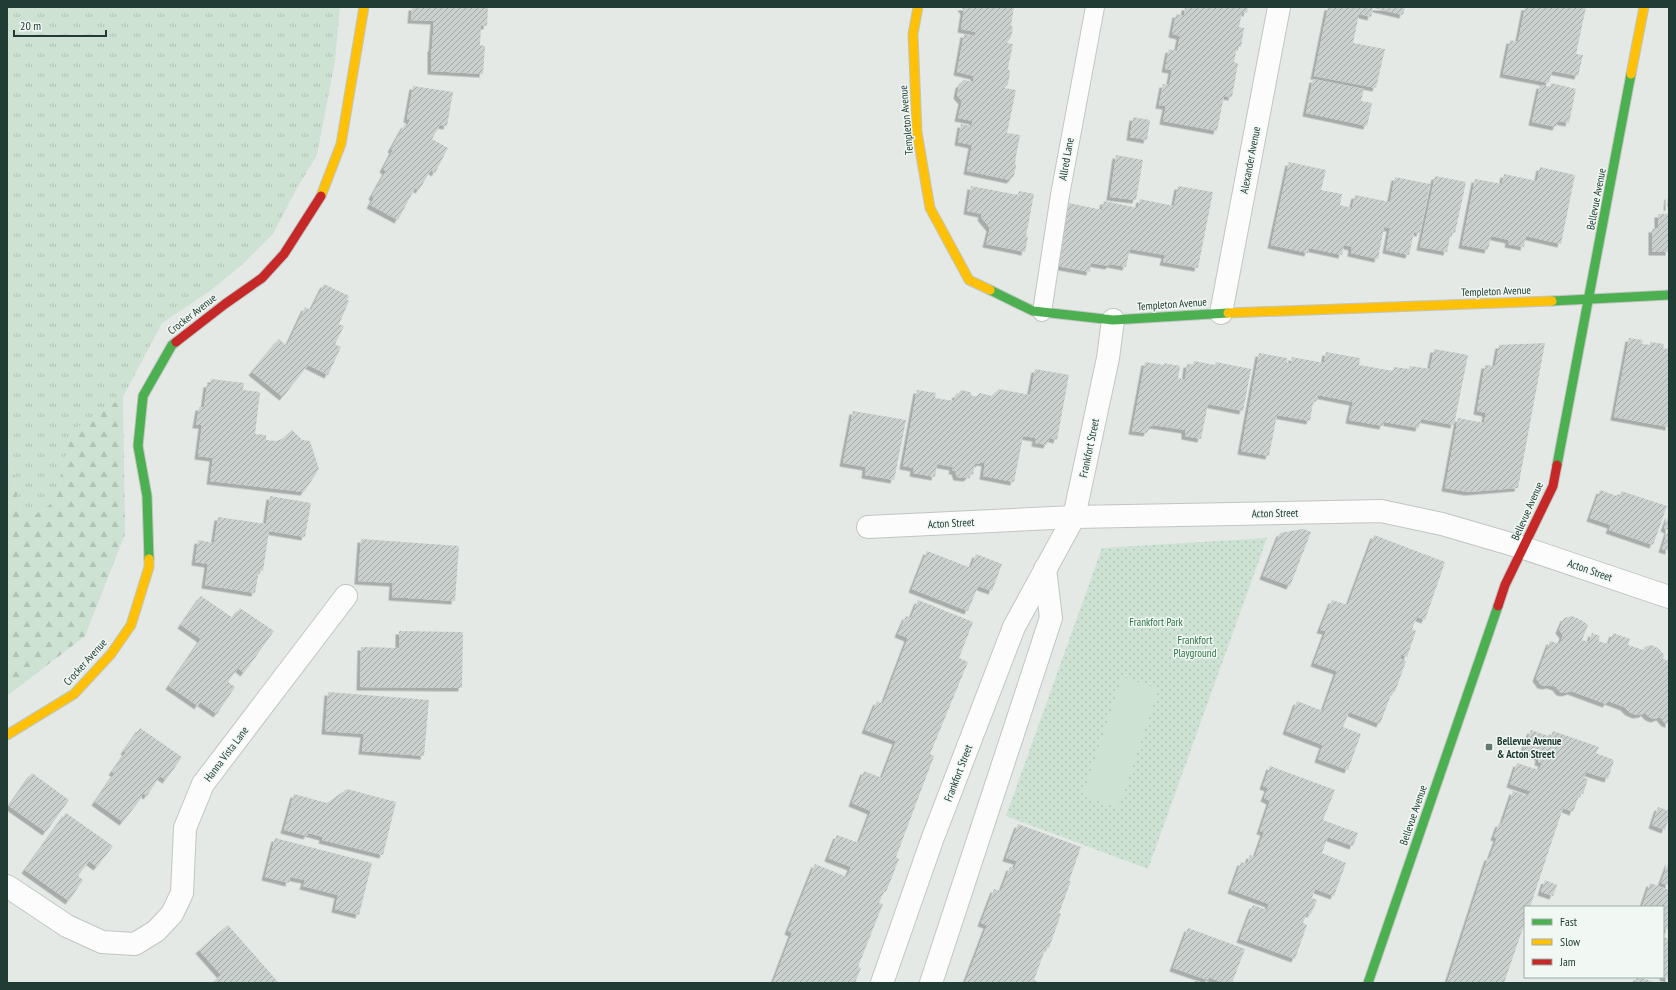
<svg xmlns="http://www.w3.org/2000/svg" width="1676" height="990" font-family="'PT Sans Narrow',sans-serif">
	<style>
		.grass { fill: url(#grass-tufts) }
		.forest { fill: url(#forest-firs) }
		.park { fill: url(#park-dots) }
		.pitch { fill: #cde2d2 }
		.building { fill: url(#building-hatch); filter: url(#shadow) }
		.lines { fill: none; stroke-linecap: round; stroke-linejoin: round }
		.lane-casing { stroke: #c1c6c3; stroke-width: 20 }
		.street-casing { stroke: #c1c6c3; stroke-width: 24 }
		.fast-casing { stroke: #bfc6c3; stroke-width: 11 }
		.slow-casing { stroke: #bfc6c3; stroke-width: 11 }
		.jam-casing { stroke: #bfc6c3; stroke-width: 11 }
		.lane { stroke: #fbfcfb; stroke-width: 18 }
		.street { stroke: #fbfcfb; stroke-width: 22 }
		.fast { stroke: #4caf50; stroke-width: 9 }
		.slow { stroke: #ffc107; stroke-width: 9 }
		.jam { stroke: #c62828; stroke-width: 9 }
		.poi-dot { fill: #657972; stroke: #f1f8f4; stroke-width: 1.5 }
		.labels { text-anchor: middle; stroke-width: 3; stroke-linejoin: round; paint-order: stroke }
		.street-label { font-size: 11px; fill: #213c34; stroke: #f1f8f4 }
		.park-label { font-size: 11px; fill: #2b7343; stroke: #f1f8f4 }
		.poi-label { font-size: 11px; font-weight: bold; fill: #213c34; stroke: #f1f8f4; text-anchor: start }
	</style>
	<defs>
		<pattern id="grass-tufts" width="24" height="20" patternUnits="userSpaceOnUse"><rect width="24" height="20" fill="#cde2d2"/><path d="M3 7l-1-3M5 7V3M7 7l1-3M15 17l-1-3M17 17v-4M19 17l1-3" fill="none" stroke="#b0c3b5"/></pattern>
		<pattern id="forest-firs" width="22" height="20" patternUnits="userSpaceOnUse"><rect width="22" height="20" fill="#cde2d2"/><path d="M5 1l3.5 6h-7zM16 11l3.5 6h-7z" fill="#b0c3b5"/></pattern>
		<pattern id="park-dots" width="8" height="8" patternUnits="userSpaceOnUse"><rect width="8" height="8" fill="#cde2d2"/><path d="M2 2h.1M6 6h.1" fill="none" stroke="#b0c3b5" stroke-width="1.8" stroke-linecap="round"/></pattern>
		<pattern id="building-hatch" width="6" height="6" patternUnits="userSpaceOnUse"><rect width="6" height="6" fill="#cad0cd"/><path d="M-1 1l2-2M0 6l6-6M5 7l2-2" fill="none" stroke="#a4aaa7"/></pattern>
		<filter id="shadow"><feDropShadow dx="-3.5" dy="3.5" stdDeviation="0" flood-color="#0004"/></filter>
	</defs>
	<rect width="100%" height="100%" fill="#e4e9e6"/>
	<!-- grass -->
	<polygon class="grass" points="7,7 340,7 335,61 317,155 297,188 273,234 243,264 210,291 162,323 123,397 72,431 54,502 22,523 7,433"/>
	<!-- forest -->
	<polygon class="forest" points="123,397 125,534 85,636 7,696 7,433 22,523 54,502 72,431"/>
	<!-- park -->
	<polygon class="park" points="1267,538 1148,869 1006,816 1102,548"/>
	<!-- pitch -->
	<polygon class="pitch" points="1123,677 1159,689 1118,808 1082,796"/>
	<!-- building -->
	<g class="building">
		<polygon points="412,7 488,7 487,26 481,25 480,45 485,46 483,74 431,71 431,48 432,48 434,21 411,20"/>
		<polygon points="961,7 1014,7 1011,25 1013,28 1011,37 1007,43 1013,44 1008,68 1010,72 1008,84 1004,88 1016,90 1007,133 1020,135 1015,162 1016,166 1014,176 1010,180 967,171 972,145 958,142 961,124 971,126 973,121 958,118 962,101 957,95 959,85 964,80 973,82 974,76 957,72 964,34 975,36 976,32 961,29 964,11"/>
		<polygon points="1185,7 1248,7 1247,13 1242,12 1239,27 1244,28 1241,47 1237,47 1234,62 1238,63 1232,97 1224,96 1217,131 1163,121 1166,106 1159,105 1163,84 1169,85 1172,70 1165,69 1169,49 1177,51 1180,36 1172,34 1176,14 1184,16"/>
		<polygon points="1328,7 1405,7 1403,15 1373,8 1371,17 1359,14 1353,43 1385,49 1376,88 1314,76"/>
		<polygon points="1525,7 1586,7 1576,54 1583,55 1578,76 1552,71 1549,83 1503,74 1510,40 1518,42"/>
		<polygon points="1313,79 1364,89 1361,101 1372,103 1367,126 1306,113"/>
		<polygon points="1551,83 1576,89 1569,123 1558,121 1556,127 1532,122 1540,85 1550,87"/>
		<polygon points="413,86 453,92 447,126 440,125 432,139 448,148 435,173 431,170 419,190 415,188 398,220 370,205 374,198 372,196 386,171 383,169 393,150 391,149 405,124 407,126 410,120 407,119"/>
		<polygon points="1133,117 1150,120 1147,140 1130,137"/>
		<polygon points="1116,155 1143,160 1136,200 1110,197"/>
		<polygon points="1289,162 1326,170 1321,190 1342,194 1340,205 1352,208 1355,195 1390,202 1395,177 1430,184 1420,233 1414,232 1409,255 1386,250 1390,228 1384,227 1378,259 1351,253 1352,247 1344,245 1342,255 1309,248 1308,253 1271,245"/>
		<polygon points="1540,167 1575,175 1561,244 1526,236 1524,247 1508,244 1509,240 1491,236 1488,250 1462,245 1475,179 1502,184 1504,174 1537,181"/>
		<polygon points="1435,176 1466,182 1455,233 1451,232 1447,252 1420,247"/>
		<polygon points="971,186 1018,195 1019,191 1034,194 1026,236 1028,237 1025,252 986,244 990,228 981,217 982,214 967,211"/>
		<polygon points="1178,186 1213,192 1198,268 1163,262 1165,255 1130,249 1126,267 1110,264 1109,266 1091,263 1090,272 1057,266 1069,203 1102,210 1104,201 1138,208 1140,199 1174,206"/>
		<polygon points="1668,196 1669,196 1669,207 1667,207"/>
		<polygon points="1658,214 1669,214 1669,252 1652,252 1652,229 1658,228"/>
		<polygon points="324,284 349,296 347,300 349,301 339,324 344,326 335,344 341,347 328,375 308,365 283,397 252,372 279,339 287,346 305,307 311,310"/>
		<polygon points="1629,338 1643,340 1642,344 1650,345 1650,342 1664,344 1663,348 1669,349 1669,427 1614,417"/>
		<polygon points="1545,343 1518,488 1468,492 1445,488 1458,418 1484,423 1486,413 1477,411 1485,365 1495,366 1499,345"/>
		<polygon points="1434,349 1468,355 1454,425 1421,419 1419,428 1384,422 1383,426 1349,420 1353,402 1318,395 1316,402 1313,402 1310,421 1277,415 1269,456 1241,451 1259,353 1287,358 1287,363 1291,363 1292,357 1324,363 1326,352 1360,358 1359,365 1393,371 1394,367 1409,369 1410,366 1430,369"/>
		<polygon points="1194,361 1215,365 1216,362 1251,369 1243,411 1208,404 1201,439 1185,436 1185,430 1153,425 1152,427 1149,427 1147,433 1132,431 1145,362 1164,365 1164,363 1180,366 1178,378 1185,380 1187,364 1193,365"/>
		<polygon points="1035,369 1069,375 1057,440 1049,438 1047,445 1035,443 1036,438 1023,436 1014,482 983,476 985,463 980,462 979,464 975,463 973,475 971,474 967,478 957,477 955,471 952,471 953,467 937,464 935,477 913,473 914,468 903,466 917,390 936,393 935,398 954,401 956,394 958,394 961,390 970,392 972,396 977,396 980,393 992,396 999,389 1030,395"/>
		<polygon points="211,379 244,383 243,390 260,392 255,434 266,435 266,440 276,441 282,439 292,430 302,440 310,441 319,469 304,492 210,481 213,458 198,456 202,425 196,425 199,407 204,407 207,384 210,384"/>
		<polygon points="853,411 906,420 894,480 865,475 866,467 843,463"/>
		<polygon points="1600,490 1620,497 1621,491 1667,506 1653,545 1609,530 1611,525 1590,518"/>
		<polygon points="270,496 311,503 305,537 269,531 263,571 259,570 255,593 205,585 208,564 195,562 198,540 214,543 218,517 266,524"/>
		<polygon points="1669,514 1669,551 1662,549 1668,530 1664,528"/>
		<polygon points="1303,529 1311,532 1290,586 1263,576 1280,533"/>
		<polygon points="1374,535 1445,562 1425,620 1417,617 1412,629 1416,631 1407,657 1401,654 1400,659 1406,661 1395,692 1392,692 1380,724 1349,712 1343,727 1361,734 1348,770 1318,759 1323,745 1286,731 1297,701 1323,711 1337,671 1314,663 1326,631 1320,630 1332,600 1348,605"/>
		<polygon points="361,539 459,546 455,601 392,597 393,583 358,581"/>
		<polygon points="927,551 971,568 976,554 1002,564 992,591 978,586 968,611 912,589"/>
		<polygon points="201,596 233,618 240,608 274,631 244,673 238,668 228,682 235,687 217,714 200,702 198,706 169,686 201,639 181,625"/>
		<polygon points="918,600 973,622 959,658 968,662 930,754 934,756 896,857 899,859 886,892 884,891 879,903 883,904 858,967 861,968 855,983 773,983 792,933 788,931 815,864 847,877 851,867 828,858 837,835 859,843 871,811 852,803 864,771 882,778 896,741 865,730 877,701 883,704 908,638 898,634 906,616 911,618"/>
		<polygon points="1572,616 1581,620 1588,625 1582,640 1589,642 1592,633 1600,636 1598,641 1609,644 1613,633 1630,639 1628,645 1643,650 1645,647 1651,645 1658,648 1664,655 1663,659 1669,661 1669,724 1665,723 1660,717 1654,719 1649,717 1644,712 1643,714 1636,715 1629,712 1624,707 1608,701 1606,704 1571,691 1565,693 1560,692 1556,687 1550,685 1546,686 1541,685 1536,678 1550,641 1560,644 1563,635 1559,630 1564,618"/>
		<polygon points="399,631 463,632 462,688 360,687 361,647 399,648"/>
		<polygon points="328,692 429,700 424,756 362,751 364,734 325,731"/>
		<polygon points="140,728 182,757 166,780 160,776 147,796 143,793 141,796 142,797 123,822 95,802 115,773 112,772 126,752 124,751"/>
		<polygon points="1531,730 1551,737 1553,731 1599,747 1596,753 1614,760 1608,779 1586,772 1584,778 1588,779 1583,794 1580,793 1573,812 1563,808 1530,907 1525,907 1525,922 1504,983 1447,983 1488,857 1490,857 1497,838 1494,837 1499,823 1502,824 1513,791 1528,796 1530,791 1510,784 1517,763 1539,770 1542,763 1538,762 1539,757 1523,751"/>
		<polygon points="1270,766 1335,790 1323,820 1358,833 1353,846 1328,837 1322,853 1346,863 1334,896 1315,889 1312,898 1317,900 1311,914 1307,913 1303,923 1307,925 1295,959 1240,939 1253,905 1267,910 1269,904 1231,890 1241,862 1247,864 1250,855 1255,857 1264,832 1260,831 1270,801 1264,798 1268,788 1263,786"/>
		<polygon points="32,773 69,800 46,832 9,806"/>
		<polygon points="347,789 396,802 383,855 322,840 323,837 308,833 307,836 284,830 294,794 327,803"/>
		<polygon points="1658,807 1669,811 1669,817 1665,830 1652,825"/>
		<polygon points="66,813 113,846 97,867 89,861 78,876 83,880 69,901 25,870"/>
		<polygon points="1018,824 1081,847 1069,881 1071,881 1059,913 1061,914 1049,948 1046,947 1034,980 1040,983 965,983 987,925 981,923 994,889 1001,891 1010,867 1014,869 1017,861 1006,858"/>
		<polygon points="275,838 372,863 359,915 335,909 338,895 303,886 305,880 290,877 289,883 265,877"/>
		<polygon points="1669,861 1669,885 1661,883"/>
		<polygon points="1545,880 1557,885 1553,896 1541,892"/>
		<polygon points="1650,883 1669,890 1669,930 1663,928 1663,907 1642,907"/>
		<polygon points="228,925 279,983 212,983 221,975 199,950"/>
		<polygon points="1188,928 1245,949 1232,983 1223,983 1209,977 1208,980 1173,968"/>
		<polygon points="1663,937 1669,939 1669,979 1663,977"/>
		<polygon points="1637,977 1639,977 1656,983 1635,983"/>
		<polygon points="1195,980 1203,983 1194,983"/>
	</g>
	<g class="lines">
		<!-- lane casing -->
		<g class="lane-casing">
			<polyline id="lane" points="1042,312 1060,195 1095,7"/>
		</g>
		<!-- street casing -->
		<g class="street-casing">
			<g id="street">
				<polyline points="1221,313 1279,7"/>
				<polyline points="868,527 1074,517 1381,511 1442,524 1524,548 1669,597"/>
				<polyline points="7,886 67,926 102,942 135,944 156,931 172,914 182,893 185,828 203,784 346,596"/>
				<polyline points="882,983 932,840 1014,627 1074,517 1108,358 1113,320"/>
				<polyline points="931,983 1051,618 1045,569"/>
			</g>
		</g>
		<!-- fast casing -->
		<g class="fast-casing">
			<g id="fast">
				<polyline points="990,290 1033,311 1113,320 1228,313"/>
				<polyline points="1552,301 1669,295"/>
				<polyline points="1557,465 1631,74"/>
				<polyline points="149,559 147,496 138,446 143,396 172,345 176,342"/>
				<polyline points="1368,983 1498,606"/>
			</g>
		</g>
		<!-- slow casing -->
		<g class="slow-casing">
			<g id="slow">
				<polyline points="918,7 913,34 917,132 930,208 969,280 990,290"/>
				<polyline points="1631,74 1644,7"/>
				<polyline points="321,196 341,144 364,7"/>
				<polyline points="1228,313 1552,301"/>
				<polyline points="7,735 74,694 111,654 131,625 149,567 149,559"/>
			</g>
		</g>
		<!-- jam casing -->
		<g class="jam-casing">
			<g id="jam">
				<polyline points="176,342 225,304 262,278 284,254 321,196"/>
				<polyline points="1498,606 1505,585 1553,486 1557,465"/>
			</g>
		</g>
		<!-- lane -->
		<use href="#lane" class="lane"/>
		<!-- street -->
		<use href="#street" class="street"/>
		<!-- fast -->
		<use href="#fast" class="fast"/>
		<!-- slow -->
		<use href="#slow" class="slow"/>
		<!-- jam -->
		<use href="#jam" class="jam"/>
	</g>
	<!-- markers -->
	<rect class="poi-dot" x="1485" y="743" width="8" height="8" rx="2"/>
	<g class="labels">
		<!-- street labels -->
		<g class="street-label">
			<text transform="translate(906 120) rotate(-95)" y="4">Templeton Avenue</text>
			<text transform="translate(1066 159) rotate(-80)" y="4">Allred Lane</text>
			<text transform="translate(1250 160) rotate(-79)" y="4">Alexander Avenue</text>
			<text transform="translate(1596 199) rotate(-79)" y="4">Bellevue Avenue</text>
			<text transform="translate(1496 291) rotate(-2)" y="4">Templeton Avenue</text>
			<text transform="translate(1172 304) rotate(-4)" y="4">Templeton Avenue</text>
			<text transform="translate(192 314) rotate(-38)" y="4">Crocker Avenue</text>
			<text transform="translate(1089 448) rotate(-78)" y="4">Frankfort Street</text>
			<text transform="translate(1527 511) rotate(-66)" y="4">Bellevue Avenue</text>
			<text transform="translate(1275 513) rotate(-1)" y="4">Acton Street</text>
			<text transform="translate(951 523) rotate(-3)" y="4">Acton Street</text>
			<text transform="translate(1590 570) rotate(19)" y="4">Acton Street</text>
			<text transform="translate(85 662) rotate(-48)" y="4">Crocker Avenue</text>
			<text transform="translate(226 754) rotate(-53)" y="4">Hanna Vista Lane</text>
			<text transform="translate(958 773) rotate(-69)" y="4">Frankfort Street</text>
			<text transform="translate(1413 815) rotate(-71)" y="4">Bellevue Avenue</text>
		</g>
		<!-- park labels -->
		<g class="park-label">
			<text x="1156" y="626">Frankfort Park</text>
			<text x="1195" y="644">Frankfort<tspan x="1195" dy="13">Playground</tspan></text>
		</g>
		<!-- poi labels -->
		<g class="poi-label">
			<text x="1497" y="745">Bellevue Avenue<tspan x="1497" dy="13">&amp; Acton Street</tspan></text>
		</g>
	</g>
	<!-- border -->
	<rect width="1676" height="990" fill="none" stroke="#213c34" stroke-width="16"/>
	<!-- legend -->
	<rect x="1524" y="906" width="140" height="72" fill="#f1f8f4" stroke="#9eada7"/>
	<rect x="1532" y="919" width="20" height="6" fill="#4caf50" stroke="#9eada7"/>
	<text x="1560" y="926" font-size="12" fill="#213c34">Fast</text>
	<rect x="1532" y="939" width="20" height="6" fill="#ffc107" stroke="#9eada7"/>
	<text x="1560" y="946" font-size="12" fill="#213c34">Slow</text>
	<rect x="1532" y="959" width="20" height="6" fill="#c62828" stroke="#9eada7"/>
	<text x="1560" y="966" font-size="12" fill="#213c34">Jam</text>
	<!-- scale -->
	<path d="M14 30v6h92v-6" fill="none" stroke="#213c34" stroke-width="2"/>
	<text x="20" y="30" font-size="12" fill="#213c34" stroke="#f1f8f4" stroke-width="3" paint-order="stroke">20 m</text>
</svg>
